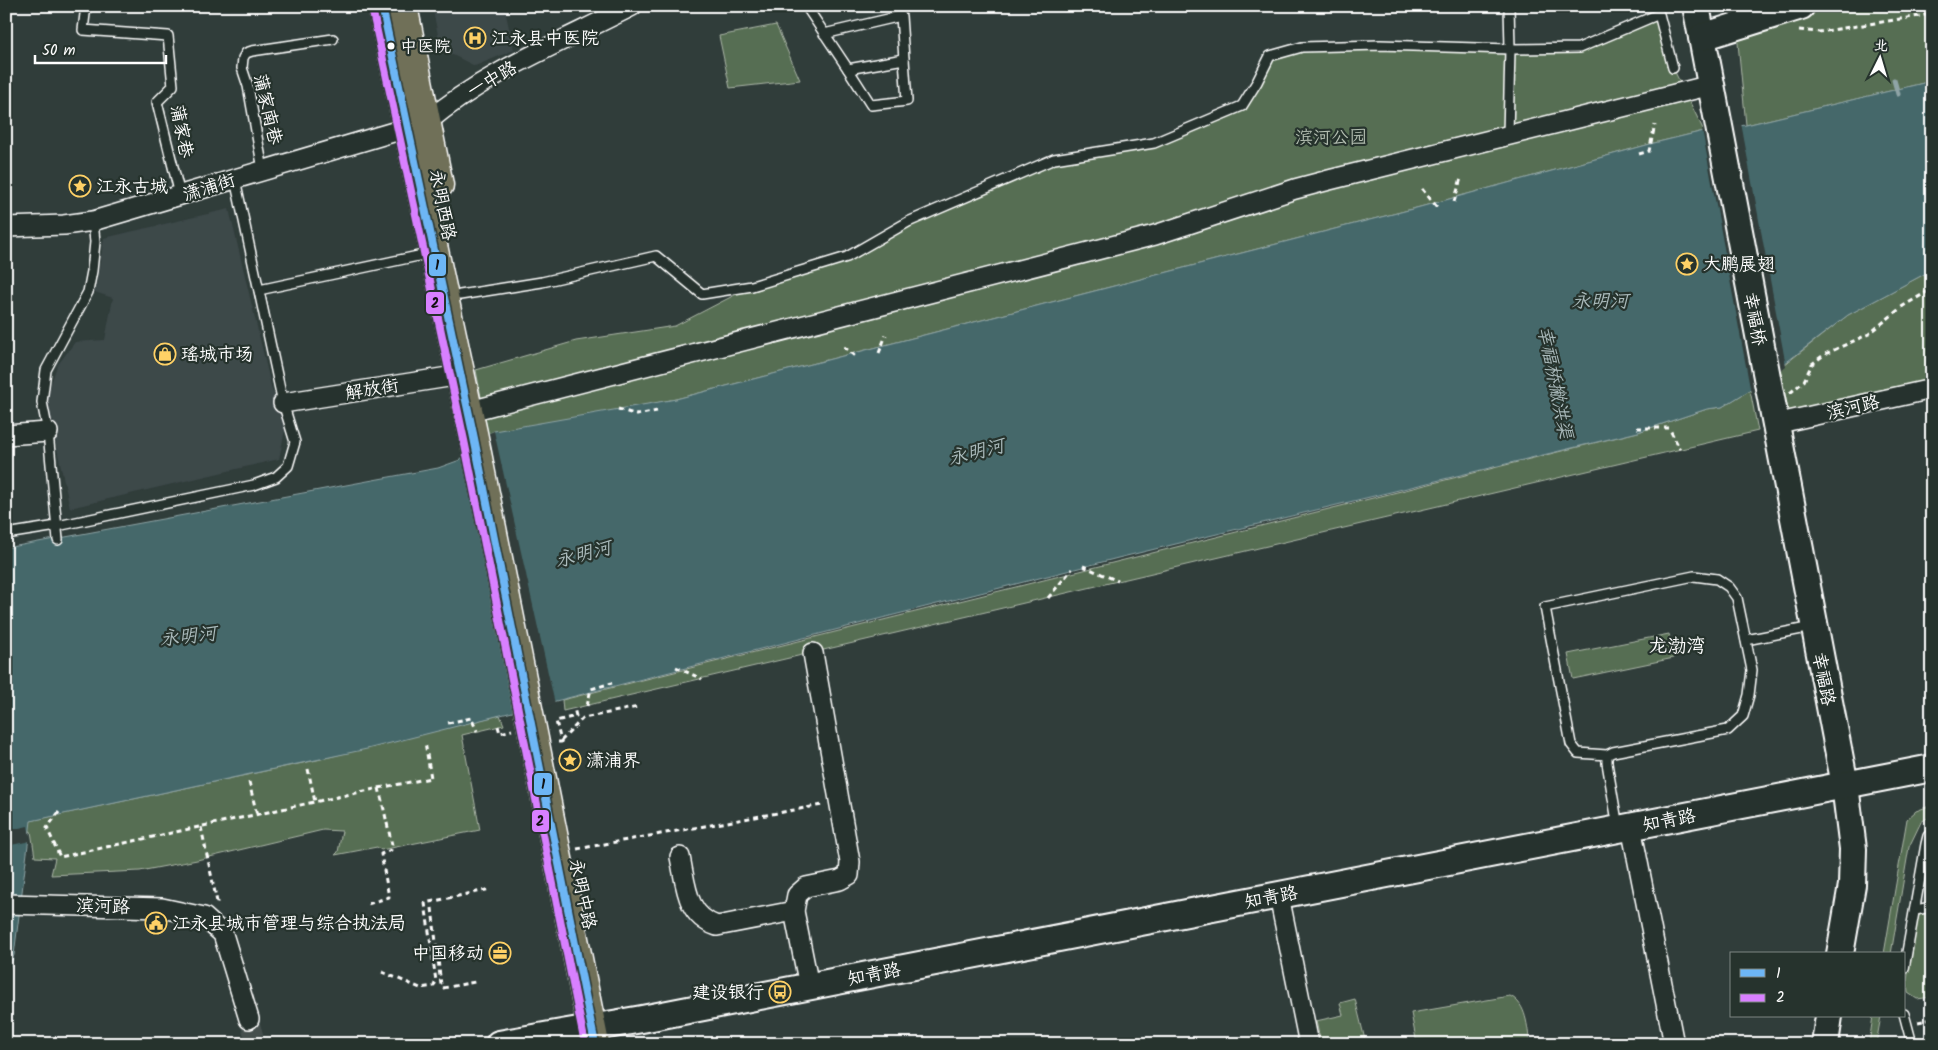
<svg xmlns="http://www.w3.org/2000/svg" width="1938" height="1050" font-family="Kalam,'LXGW WenKai TC',sans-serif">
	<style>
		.built { fill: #3d484a }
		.green { fill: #576e52; stroke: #abb6a8 }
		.water { fill: #44686a; stroke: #8fa4a6 }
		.pier { fill: #303d3a }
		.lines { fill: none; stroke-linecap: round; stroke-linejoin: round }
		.stream { stroke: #8fa4a6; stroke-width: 5 }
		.minor-tunnel { stroke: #45504e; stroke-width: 19; stroke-dasharray: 19 9; stroke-linecap: butt }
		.service-casing { stroke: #fff; stroke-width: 12 }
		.minor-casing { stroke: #fff; stroke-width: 22 }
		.secondary-casing { stroke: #fff; stroke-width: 30 }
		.primary-casing { stroke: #fff; stroke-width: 31 }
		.path { stroke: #fff; stroke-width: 3; stroke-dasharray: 5 4; stroke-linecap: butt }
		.service { stroke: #26332d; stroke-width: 9 }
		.minor { stroke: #26332d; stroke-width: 19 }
		.secondary { stroke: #26332d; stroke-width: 26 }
		.primary { stroke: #706f59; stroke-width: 28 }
		.bus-1-casing { stroke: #26332d; stroke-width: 11 }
		.bus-2-casing { stroke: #26332d; stroke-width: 11 }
		.bus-1 { stroke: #6db6f5; stroke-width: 8 }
		.bus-2 { stroke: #d880ff; stroke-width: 8 }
		.bus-dot { fill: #fff; stroke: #26332d; stroke-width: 2 }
		.labels { text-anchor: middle; stroke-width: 4.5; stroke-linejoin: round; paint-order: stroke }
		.bus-label { font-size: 17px; fill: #fff; stroke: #26332d; text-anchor: start }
		.poi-label { font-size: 18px; fill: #fff; stroke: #26332d; text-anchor: start }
		.street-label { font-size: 18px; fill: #fff; stroke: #26332d }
		.park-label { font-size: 18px; fill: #b3beb1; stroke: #26332d }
		.water-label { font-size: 19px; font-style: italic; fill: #abbbbc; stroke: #26332d }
		.neighbourhood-label { font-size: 19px; fill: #fff; stroke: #26332d }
		.line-badge { stroke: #26332d; stroke-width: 2 }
		.pale-badge-label { font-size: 14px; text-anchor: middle; font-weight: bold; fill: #111 }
	</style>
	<rect width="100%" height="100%" fill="#303d3a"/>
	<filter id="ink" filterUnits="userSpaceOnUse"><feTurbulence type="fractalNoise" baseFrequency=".02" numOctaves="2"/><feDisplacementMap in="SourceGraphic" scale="10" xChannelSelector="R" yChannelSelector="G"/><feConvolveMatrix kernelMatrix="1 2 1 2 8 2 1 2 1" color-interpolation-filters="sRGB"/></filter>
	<g filter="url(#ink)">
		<!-- built -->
		<g class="built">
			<polygon points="432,6 504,6 514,50 475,66 441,49"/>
			<polygon points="229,209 272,390 287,419 279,459 70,508 46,399 57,366 75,342 105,340 113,298 95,292 104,238"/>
		</g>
		<!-- green -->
		<g class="green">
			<polygon points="1736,6 1932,6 1932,81 1746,125 1738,43"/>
			<polygon points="1659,14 1673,68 1704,131 1654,143 1420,207 676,399 488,435 476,370 576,341 675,326 752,286 847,257 908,222 1054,159 1154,143 1242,106 1270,56 1302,47 1579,48"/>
			<polygon points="776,25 800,80 730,88 719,36"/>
			<polygon points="1932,270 1932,389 1775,424 1766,379 1848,315"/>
			<polygon points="1750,390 1758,431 563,711 562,700 1638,432 1707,409 1722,407"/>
			<polygon points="1669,634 1674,658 1573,679 1568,654"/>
			<polygon points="500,715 504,725 462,735 480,830 381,850 377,847 335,855 338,852 342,831 323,830 197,860 140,871 51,875 55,858 35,857 31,831 6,837 6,826 317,760"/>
			<polygon points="1932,805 1932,815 1921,822 1909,847 1891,954 1884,954 1907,819 1916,811"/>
			<polygon points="1932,910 1932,997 1917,999 1908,993 1907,980 1918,913"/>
			<path d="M1510,996C1527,1004 1527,1027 1530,1044H1444L1438,1041L1416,1039L1411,1013Z"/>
			<polygon points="1355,999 1366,1044 1321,1044 1316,1021 1343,1015 1340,1003"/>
			<polygon points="1873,1016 1881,1016 1876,1044 1869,1044"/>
		</g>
		<!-- water -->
		<polygon class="water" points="1932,81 1932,270 1848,315 1750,390 1722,407 1707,409 1638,432 1118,558 367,749 31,821 14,955 6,976 6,855 9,826 6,826 6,548 438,468 460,460 476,440 494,431 676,399 1420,207 1654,143 1704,131 1746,125"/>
		<!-- pier -->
		<g class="pier">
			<polygon points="1741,123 1786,366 1751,393 1702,129"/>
			<polygon points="494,431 555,704 519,713 487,434"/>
			<polygon points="28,826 31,841 6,846 6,831"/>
		</g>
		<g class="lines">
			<!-- stream -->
			<polyline class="stream" points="1894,80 1898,94"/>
			<!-- minor-tunnel -->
			<polyline class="minor-tunnel" points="249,1019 256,1044"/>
			<!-- service casing -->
			<g class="service-casing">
				<g id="service">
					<polyline points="86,6 83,30 168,36 173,86 157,102 180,195"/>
					<polyline points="806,6 848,69 904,59 901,16 824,34"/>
					<polyline points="848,69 871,105 907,101 904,59"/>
					<polyline points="1508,135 1510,49 1509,6"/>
					<polyline points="263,170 248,86 242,68 243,58 246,53 252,51 333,39"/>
					<polyline points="259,290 432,253"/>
					<polyline points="460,295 542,282 656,256 702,294 752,286 847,257 908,222 1054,159 1154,143 1242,106 1257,82 1270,56 1302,47 1380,45 1510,49 1579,48 1659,14 1673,68"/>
					<polyline points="6,534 57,526 254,485 276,477 288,466 295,442 283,403 235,179"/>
					<polyline points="58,540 48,432 42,402 46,370 88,292 92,271 95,242 93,221"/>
					<polyline points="1746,640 1812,627"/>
					<polyline points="1607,755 1578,753 1571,744 1545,607 1694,576 1717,579 1729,587 1737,598 1752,670 1749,695 1743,716 1728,730 1613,752 1607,755 1607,763 1618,827"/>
					<polyline points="1915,910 1932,907"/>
					<polyline points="1904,969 1926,844 1928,836 1932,833"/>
					<polyline points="1904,1014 1912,1044"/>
				</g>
			</g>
			<!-- minor casing -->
			<g class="minor-casing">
				<g id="minor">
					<path d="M6,227L64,225L93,221L427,122C486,72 564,41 632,6"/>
					<polyline points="283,403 461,375"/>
					<polyline points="482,408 1155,235 1295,189 1329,180 1711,85"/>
					<polyline points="1775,424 1932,389"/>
					<polyline points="6,435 48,432"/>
					<polyline points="1631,827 1674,1044"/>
					<path d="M680,857C686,885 686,916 717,926L794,911"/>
					<polyline points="1279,896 1309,1044"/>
					<polyline points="6,904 162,908 204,917 223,934 249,1019"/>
					<polyline points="809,986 794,911 797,895 806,887 840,880 849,875 850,862 813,653"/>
				</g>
			</g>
			<!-- secondary casing -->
			<g class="secondary-casing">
				<g id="secondary">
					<polyline points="1696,6 1845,785 1853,849 1852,885 1840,954"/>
					<polyline points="1702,37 1801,6"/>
					<polyline points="499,1044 642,1019 1932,768"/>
					<polyline points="1825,1044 1829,1016"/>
				</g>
			</g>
			<!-- primary casing -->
			<g class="primary-casing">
				<g id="primary">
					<polyline points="382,6 474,438 595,1044"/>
					<polyline points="403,6 439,185"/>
				</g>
			</g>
			<!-- path -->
			<g class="path">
				<polyline points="1799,30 1819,32 1932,14"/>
				<polyline points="1639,154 1649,151 1655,125"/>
				<polyline points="1422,189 1437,207"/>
				<polyline points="1454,202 1461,178"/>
				<polyline points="844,347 857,358"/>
				<polyline points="879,353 886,335"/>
				<polyline points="1790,393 1804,381 1812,364 1825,354 1869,334 1903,306 1932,289"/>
				<polyline points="618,409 637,415 657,411"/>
				<polyline points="1637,428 1669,428 1680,449"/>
				<polyline points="1083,566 1118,581"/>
				<polyline points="1048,598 1072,569"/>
				<polyline points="676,667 702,679"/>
				<polyline points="587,706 591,689 612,683"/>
				<polyline points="448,723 471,718 477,731"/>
				<polyline points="498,726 500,733 512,730"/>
				<polyline points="561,741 583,718 638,707"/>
				<polyline points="558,742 561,742 556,721 576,716 574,708"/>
				<polyline points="308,769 315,802"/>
				<polyline points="249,782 257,815"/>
				<polyline points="379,788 431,778 425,742"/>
				<polyline points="59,812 47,828 60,857 379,788 392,845 391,850 381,854 389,897 365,905"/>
				<polyline points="201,827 217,902 216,904"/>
				<polyline points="577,849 822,805"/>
				<polyline points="432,908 441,985 443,988 475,982"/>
				<polyline points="382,972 420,988 434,986 436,981 425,903 491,889"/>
				<polyline points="1918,1022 1932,1019"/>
			</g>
			<!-- service -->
			<use href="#service" class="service"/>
			<!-- minor -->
			<use href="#minor" class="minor"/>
			<!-- secondary -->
			<use href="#secondary" class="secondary"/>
			<!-- primary -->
			<use href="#primary" class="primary"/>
			<!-- bus-1 casing -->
			<g class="bus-1-casing">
				<polyline id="bus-1" points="382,6 474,438 595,1044"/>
			</g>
			<!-- bus-2 casing -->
			<g class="bus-2-casing">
				<polyline id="bus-2" points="372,8 464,440 585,1044"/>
			</g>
			<!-- bus-1 -->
			<use href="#bus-1" class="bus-1"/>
			<!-- bus-2 -->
			<use href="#bus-2" class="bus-2"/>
		</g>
	</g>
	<!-- icons -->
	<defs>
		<g id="hospital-ring" transform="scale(1.125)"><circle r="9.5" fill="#26332d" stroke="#ffd166" stroke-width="1.5"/><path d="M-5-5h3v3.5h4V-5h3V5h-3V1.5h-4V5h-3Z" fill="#ffd166"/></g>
		<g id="sight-ring" transform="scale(1.125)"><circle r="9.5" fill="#26332d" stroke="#ffd166" stroke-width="1.5"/><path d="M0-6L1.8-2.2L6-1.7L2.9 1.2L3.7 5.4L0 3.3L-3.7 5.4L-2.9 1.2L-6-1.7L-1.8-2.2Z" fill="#ffd166"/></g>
		<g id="shop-ring" transform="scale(1.125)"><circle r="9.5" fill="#26332d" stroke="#ffd166" stroke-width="1.5"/><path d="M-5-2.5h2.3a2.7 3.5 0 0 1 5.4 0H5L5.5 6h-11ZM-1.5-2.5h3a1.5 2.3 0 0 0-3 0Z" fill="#ffd166"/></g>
		<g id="civic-ring" transform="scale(1.125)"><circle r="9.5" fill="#26332d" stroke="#ffd166" stroke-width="1.5"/><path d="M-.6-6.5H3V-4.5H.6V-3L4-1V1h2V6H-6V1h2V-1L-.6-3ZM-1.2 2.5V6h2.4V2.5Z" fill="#ffd166"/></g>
		<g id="office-ring" transform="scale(1.125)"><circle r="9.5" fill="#26332d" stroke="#ffd166" stroke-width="1.5"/><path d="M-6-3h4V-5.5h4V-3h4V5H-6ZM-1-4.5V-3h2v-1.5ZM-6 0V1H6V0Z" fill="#ffd166"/></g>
		<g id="bus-ring" transform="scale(1.125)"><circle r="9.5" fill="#26332d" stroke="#ffd166" stroke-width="1.5"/><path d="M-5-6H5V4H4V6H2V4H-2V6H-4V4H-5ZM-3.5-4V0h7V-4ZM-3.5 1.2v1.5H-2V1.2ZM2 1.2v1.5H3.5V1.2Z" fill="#ffd166"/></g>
	</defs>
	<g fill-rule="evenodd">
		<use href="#hospital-ring" x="475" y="38"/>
		<use href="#sight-ring" x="80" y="186"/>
		<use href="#sight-ring" x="1687" y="264"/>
		<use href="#shop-ring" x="165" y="354"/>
		<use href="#sight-ring" x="570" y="760"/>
		<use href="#civic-ring" x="156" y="923"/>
		<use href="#office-ring" x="500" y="953"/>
		<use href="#bus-ring" x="780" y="992"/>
	</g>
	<!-- markers -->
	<circle class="bus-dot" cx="391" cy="46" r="4.5"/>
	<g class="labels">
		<!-- bus labels -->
		<g class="bus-label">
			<text x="400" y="52">中医院</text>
		</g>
		<!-- poi labels -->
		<g class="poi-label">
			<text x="491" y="44">江永县中医院</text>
			<text x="96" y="192">江永古城</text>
			<text x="1703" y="270">大鹏展翅</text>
			<text x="181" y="360">瑶城市场</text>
			<text x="586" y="766">潇浦界</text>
			<text x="172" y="929">江永县城市管理与综合执法局</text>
			<text x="484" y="959" text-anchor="end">中国移动</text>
			<text x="764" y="998" text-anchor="end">建设银行</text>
		</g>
		<!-- street labels -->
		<g class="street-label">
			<text transform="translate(492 79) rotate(-30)" y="6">一中路</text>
			<text transform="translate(268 109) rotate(77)" y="6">蒲家南巷</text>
			<text transform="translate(182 131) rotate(79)" y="6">蒲家巷</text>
			<text transform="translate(209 187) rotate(-17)" y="6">潇浦街</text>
			<text transform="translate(443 205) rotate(79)" y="6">永明西路</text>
			<text transform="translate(1755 319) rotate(79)" y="6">幸福桥</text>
			<text transform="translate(372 389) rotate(-9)" y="6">解放街</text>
			<text transform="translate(1853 407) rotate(-13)" y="6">滨河路</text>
			<text transform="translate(1824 679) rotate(79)" y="6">幸福路</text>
			<text transform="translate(1669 820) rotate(-11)" y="6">知青路</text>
			<text transform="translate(583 894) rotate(78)" y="6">永明中路</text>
			<text transform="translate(1271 897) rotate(-11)" y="6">知青路</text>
			<text transform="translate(103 906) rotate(2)" y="6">滨河路</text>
			<text transform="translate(874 974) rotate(-11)" y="6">知青路</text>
		</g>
		<!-- park labels -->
		<g class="park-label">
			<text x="1331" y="143">滨河公园</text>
		</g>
		<!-- water labels -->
		<g class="water-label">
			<text x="1600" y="307">永明河</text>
			<text transform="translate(1556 382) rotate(79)" y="7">幸福桥撇洪渠</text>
			<text transform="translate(976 451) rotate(-14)" y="7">永明河</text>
			<text transform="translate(583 553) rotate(-14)" y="7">永明河</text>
			<text transform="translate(188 635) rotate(-6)" y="7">永明河</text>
		</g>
		<!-- neighbourhood labels -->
		<g class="neighbourhood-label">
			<text x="1677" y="652">龙渤湾</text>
		</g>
	</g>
	<g class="line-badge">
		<rect x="428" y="253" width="19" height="24" rx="5" fill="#6db6f5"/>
		<rect x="425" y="291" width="20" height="24" rx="5" fill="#d880ff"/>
		<rect x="533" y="772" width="20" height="24" rx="5" fill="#6db6f5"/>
		<rect x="531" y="809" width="19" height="24" rx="5" fill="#d880ff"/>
	</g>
	<g class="pale-badge-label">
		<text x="437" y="270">1</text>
		<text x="435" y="308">2</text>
		<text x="543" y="789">1</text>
		<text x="540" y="826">2</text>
	</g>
	<!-- margin -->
	<rect width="1938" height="1050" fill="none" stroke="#26332d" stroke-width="25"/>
	<rect x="12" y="12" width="1913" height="1025" fill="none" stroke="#fff" stroke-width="2" filter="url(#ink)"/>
	<!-- legend -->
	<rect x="1730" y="952" width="175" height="65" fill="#26332d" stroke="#7d8581"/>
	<rect x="1740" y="969" width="25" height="8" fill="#6db6f5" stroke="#7d8581"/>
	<text x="1776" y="978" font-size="15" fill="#ffffff">1</text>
	<rect x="1740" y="994" width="25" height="8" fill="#d880ff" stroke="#7d8581"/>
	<text x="1776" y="1002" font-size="15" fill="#ffffff">2</text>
	<!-- north arrow -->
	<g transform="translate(1880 58) rotate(5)" stroke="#26332d" stroke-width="4" paint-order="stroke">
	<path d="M0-4L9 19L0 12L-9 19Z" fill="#ffffff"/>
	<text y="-8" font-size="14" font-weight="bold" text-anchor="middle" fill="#ffffff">北</text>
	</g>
	<!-- scale -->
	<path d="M35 55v8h131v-8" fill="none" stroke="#ffffff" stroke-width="2.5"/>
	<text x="42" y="55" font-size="15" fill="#ffffff" stroke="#26332d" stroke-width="4" paint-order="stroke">50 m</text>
</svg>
